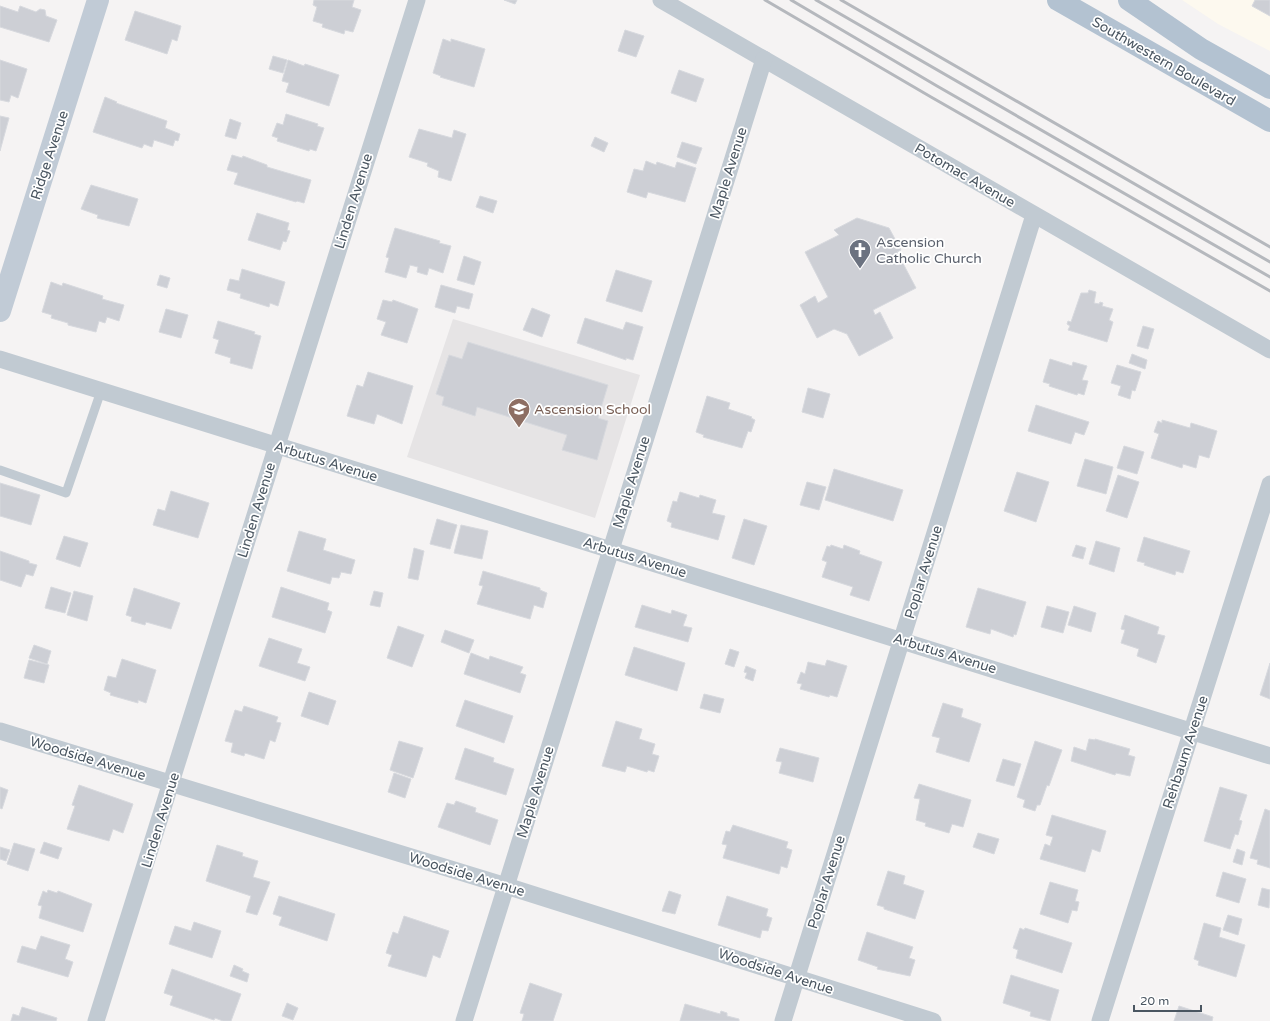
<svg xmlns="http://www.w3.org/2000/svg" width="1270" height="1021" font-family="'Varela Round',sans-serif">
	<style>
		.commercial { fill: #fdf9ef }
		.education { fill: #e6e4e5 }
		.building { fill: #cdcfd5; stroke: #d7d9de }
		.lines { fill: none; stroke-linecap: round; stroke-linejoin: round }
		.lane { stroke: #c1cad2; stroke-width: 9 }
		.street { stroke: #c1cad2; stroke-width: 17 }
		.secondary { stroke: #c1cbd6; stroke-width: 22 }
		.primary { stroke: #b3c2d1; stroke-width: 22 }
		.rail { stroke: #b5b8bd; stroke-width: 3 }
		.labels { text-anchor: middle; stroke-width: 3.5; stroke-linejoin: round; paint-order: stroke }
		.street-label { font-size: 14px; fill: #4a5661; stroke: #fff }
		.worship-label { font-size: 14px; fill: #5b616d; stroke: #fff; text-anchor: start }
		.education-label { font-size: 14px; fill: #785e54; stroke: #fff; text-anchor: start }
	</style>
	<rect width="100%" height="100%" fill="#f5f3f3"/>
	<!-- commercial -->
	<polygon class="commercial" points="1182,0 1270,0 1270,51 1218,24"/>
	<!-- education -->
	<polygon class="education" points="453,319 640,375 595,518 407,457"/>
	<!-- building -->
	<g class="building">
		<polygon points="314,0 354,0 352,7 361,10 353,32 345,30 344,34 322,27 323,24 313,21 317,7 313,5"/>
		<polygon points="504,0 517,0 515,4"/>
		<polygon points="1255,0 1270,0 1270,16 1252,6"/>
		<polygon points="0,6 18,12 20,6 36,12 40,9 45,10 46,16 57,20 49,42 0,27"/>
		<polygon points="135,11 181,26 177,41 172,39 167,54 125,40"/>
		<polygon points="625,30 644,36 636,57 618,51"/>
		<polygon points="443,39 451,42 451,39 485,49 474,87 440,77 441,76 433,73"/>
		<polygon points="273,56 287,60 283,73 269,69"/>
		<polygon points="0,60 27,69 18,98 11,95 9,102 0,100"/>
		<polygon points="288,60 304,66 305,64 339,75 329,106 286,92 289,83 282,81"/>
		<polygon points="679,70 704,79 696,102 671,93"/>
		<polygon points="105,97 117,102 116,103 167,121 165,128 180,134 178,141 175,140 173,146 154,140 152,147 144,144 142,148 93,132"/>
		<polygon points="286,114 318,124 317,126 324,128 316,151 310,149 309,151 277,141 278,138 272,136 277,123 283,125"/>
		<polygon points="0,116 9,118 0,151"/>
		<polygon points="230,119 241,123 236,139 225,136"/>
		<polygon points="419,129 452,138 454,130 466,134 451,181 438,177 439,171 427,166 428,163 409,157"/>
		<polygon points="595,137 608,143 604,152 591,146"/>
		<polygon points="682,142 702,148 696,164 677,157"/>
		<polygon points="232,155 242,158 243,156 267,165 267,167 311,180 304,203 297,201 296,202 234,184 238,173 227,170"/>
		<polygon points="646,161 656,165 657,162 675,168 677,162 696,168 685,202 648,192 646,198 627,192 634,169 643,171"/>
		<polygon points="91,185 138,199 129,226 97,218 98,215 81,209"/>
		<polygon points="480,196 497,201 493,213 476,207"/>
		<polygon points="257,213 289,223 287,230 290,231 286,242 283,241 280,250 248,240"/>
		<polygon points="857,218 889,228 901,250 897,252 916,288 873,310 875,315 880,312 893,338 859,356 847,334 834,329 817,338 800,305 815,296 818,303 828,297 805,252 839,235 834,230"/>
		<polygon points="395,228 440,241 439,243 451,246 443,273 429,268 427,275 417,272 418,267 410,265 406,278 385,272 389,258 386,257"/>
		<polygon points="464,256 481,262 474,285 457,280"/>
		<polygon points="242,269 285,282 278,306 270,303 269,307 240,298 241,294 227,290 230,279 239,281"/>
		<polygon points="616,270 652,281 642,312 606,301"/>
		<polygon points="160,275 170,278 167,288 157,285"/>
		<polygon points="51,282 62,286 63,283 103,296 102,299 124,305 119,321 107,317 105,323 99,321 96,332 68,325 68,323 51,318 52,315 42,312"/>
		<polygon points="441,285 473,294 469,309 457,306 455,313 435,307"/>
		<polygon points="1089,290 1096,292 1094,303 1099,304 1100,302 1103,303 1102,306 1113,309 1109,320 1113,322 1107,342 1068,330 1070,326 1067,324 1068,321 1071,322 1081,293 1088,293"/>
		<polygon points="383,300 392,302 393,300 418,309 407,343 381,335 386,322 377,319"/>
		<polygon points="532,308 550,315 542,337 523,330"/>
		<polygon points="166,309 188,315 181,338 159,332"/>
		<polygon points="585,318 623,330 626,322 643,327 633,360 626,358 626,360 577,343"/>
		<polygon points="218,321 255,332 254,334 261,336 252,369 230,363 231,358 215,353 219,340 213,338"/>
		<polygon points="1143,326 1154,329 1148,349 1137,346"/>
		<polygon points="468,342 608,385 598,418 608,421 597,460 562,450 567,435 477,407 475,416 442,405 444,397 436,394 449,355 462,359"/>
		<polygon points="1132,354 1147,360 1145,369 1129,363"/>
		<polygon points="1050,359 1072,366 1073,362 1087,366 1082,380 1088,381 1084,395 1078,393 1077,395 1049,386 1050,384 1043,382"/>
		<polygon points="1117,365 1141,372 1135,391 1132,390 1130,399 1118,395 1121,386 1111,383"/>
		<polygon points="368,372 413,386 402,424 377,414 374,424 347,416 357,385 363,387"/>
		<polygon points="808,388 830,394 823,418 802,412"/>
		<polygon points="707,396 730,403 728,409 752,417 751,418 755,420 751,432 748,431 742,448 703,437 704,435 696,432"/>
		<polygon points="1036,405 1089,422 1084,435 1075,432 1071,444 1028,431"/>
		<polygon points="1162,420 1190,428 1191,423 1217,431 1209,458 1199,455 1196,468 1183,464 1182,468 1151,458 1159,434 1154,432 1158,421 1162,423"/>
		<polygon points="1124,446 1144,452 1137,474 1117,468"/>
		<polygon points="1085,459 1113,467 1106,494 1077,486"/>
		<polygon points="834,469 903,490 893,521 825,500"/>
		<polygon points="1017,472 1049,482 1036,522 1004,511"/>
		<polygon points="1118,475 1139,482 1127,518 1106,511"/>
		<polygon points="807,482 826,487 819,510 800,505"/>
		<polygon points="0,483 40,495 31,525 0,516"/>
		<polygon points="171,491 209,503 198,538 153,525 158,509 165,511"/>
		<polygon points="680,492 699,498 700,495 716,500 712,513 725,516 718,540 671,527 672,523 667,521 673,501 677,502"/>
		<polygon points="437,519 457,525 450,549 430,544"/>
		<polygon points="744,519 767,526 754,565 732,558"/>
		<polygon points="461,525 488,531 482,559 454,553"/>
		<polygon points="299,531 326,539 323,550 355,560 351,574 341,572 339,578 332,577 330,584 287,571"/>
		<polygon points="64,536 88,543 80,567 56,559"/>
		<polygon points="1144,537 1190,551 1183,573 1176,571 1175,575 1144,565 1145,563 1137,561"/>
		<polygon points="1096,541 1120,548 1114,572 1089,564"/>
		<polygon points="831,545 843,549 844,545 860,551 859,554 882,562 869,601 850,595 853,587 822,577 827,562 822,560 827,546 830,547"/>
		<polygon points="1076,545 1086,548 1083,559 1072,556"/>
		<polygon points="414,548 424,551 418,580 408,578"/>
		<polygon points="0,551 29,561 29,563 37,565 33,576 26,574 21,587 0,580"/>
		<polygon points="483,571 540,588 540,590 547,593 543,608 534,605 530,619 477,604 483,586 479,585"/>
		<polygon points="51,587 71,593 65,613 45,608"/>
		<polygon points="281,587 329,603 327,610 332,612 325,633 272,617"/>
		<polygon points="134,588 180,603 171,629 146,622 145,625 131,621 132,617 126,615"/>
		<polygon points="978,588 1026,602 1016,635 1014,634 1013,637 991,629 990,634 966,627"/>
		<polygon points="74,591 93,596 87,621 67,615"/>
		<polygon points="374,591 383,593 380,607 370,605"/>
		<polygon points="642,605 671,614 672,610 687,615 683,626 692,628 688,642 635,627"/>
		<polygon points="1047,606 1069,612 1063,633 1041,627"/>
		<polygon points="1074,606 1096,613 1091,632 1068,625"/>
		<polygon points="1125,615 1159,627 1157,634 1165,636 1156,663 1137,656 1139,649 1121,643 1125,630 1121,629"/>
		<polygon points="398,626 424,635 412,667 387,658"/>
		<polygon points="445,630 474,640 469,653 441,642"/>
		<polygon points="269,638 302,649 297,663 310,667 305,681 259,666"/>
		<polygon points="34,645 51,651 47,664 29,658"/>
		<polygon points="634,647 685,663 677,691 625,675"/>
		<polygon points="730,649 739,652 734,667 725,664"/>
		<polygon points="471,653 489,660 490,656 523,667 520,673 526,675 520,693 464,674"/>
		<polygon points="122,659 156,670 146,703 138,700 138,703 110,695 111,693 104,690 108,676 116,678"/>
		<polygon points="29,660 49,665 44,683 24,678"/>
		<polygon points="827,660 847,666 837,697 830,695 829,697 800,689 802,684 797,683 801,672 805,674 808,662 825,666"/>
		<polygon points="1270,663 1270,699 1260,695"/>
		<polygon points="746,666 756,670 753,681 745,678 747,673 744,672"/>
		<polygon points="309,692 336,701 328,725 301,716"/>
		<polygon points="704,694 724,699 720,713 700,708"/>
		<polygon points="465,700 513,716 504,743 456,726"/>
		<polygon points="943,703 963,709 961,717 981,724 969,762 936,752 940,738 932,736"/>
		<polygon points="244,706 278,717 276,722 281,723 275,742 270,740 264,759 245,753 244,756 231,752 233,743 225,741 235,710 242,712"/>
		<polygon points="616,721 642,729 639,739 655,744 652,754 659,756 654,772 648,770 647,772 627,766 625,772 602,766"/>
		<polygon points="1089,739 1095,740 1095,739 1130,749 1128,755 1135,757 1130,776 1116,773 1115,775 1071,761 1074,747 1086,751"/>
		<polygon points="399,741 423,748 413,778 390,770"/>
		<polygon points="1035,741 1062,750 1049,786 1047,785 1040,805 1037,805 1035,811 1023,807 1025,800 1017,797"/>
		<polygon points="465,748 494,758 493,762 514,769 506,795 455,779"/>
		<polygon points="780,748 819,758 813,782 779,773 782,762 776,761"/>
		<polygon points="1003,759 1021,764 1014,786 996,781"/>
		<polygon points="394,773 411,779 405,798 388,792"/>
		<polygon points="919,784 971,800 963,827 952,824 949,833 925,826 926,823 916,820 920,799 914,798"/>
		<polygon points="79,785 133,804 123,833 113,829 109,841 67,829 75,806 72,805"/>
		<polygon points="0,787 8,790 2,809 0,808"/>
		<polygon points="1220,787 1247,795 1239,820 1242,821 1238,835 1235,834 1230,849 1204,841"/>
		<polygon points="456,801 476,808 475,812 498,820 490,845 438,827 447,803 454,805"/>
		<polygon points="1265,809 1270,811 1270,868 1257,864 1258,860 1250,858"/>
		<polygon points="1052,815 1106,831 1100,852 1092,849 1085,872 1040,859 1045,844 1050,846 1053,837 1046,835"/>
		<polygon points="733,825 788,842 786,848 792,850 787,868 781,866 779,874 723,858 727,845 722,844 726,831 730,832"/>
		<polygon points="978,833 999,839 994,854 973,847"/>
		<polygon points="44,842 62,848 58,859 40,853"/>
		<polygon points="14,843 35,849 28,871 7,864"/>
		<polygon points="217,845 243,853 242,856 258,861 253,877 270,882 257,915 246,912 251,896 206,881"/>
		<polygon points="0,847 10,850 6,861 0,859"/>
		<polygon points="1237,849 1245,852 1242,865 1233,862"/>
		<polygon points="888,871 905,876 903,884 924,891 915,919 884,909 884,907 877,905"/>
		<polygon points="1223,872 1246,879 1239,903 1216,896"/>
		<polygon points="1050,882 1078,890 1075,901 1079,902 1077,911 1072,910 1068,923 1040,914"/>
		<polygon points="1262,888 1270,890 1269,908 1258,905"/>
		<polygon points="48,890 57,893 58,891 92,904 83,932 39,918 42,906 38,905 43,891 47,893"/>
		<polygon points="669,891 681,895 675,914 662,911"/>
		<polygon points="279,896 335,914 327,941 279,925 282,917 273,914"/>
		<polygon points="727,896 768,909 766,916 772,918 768,931 762,930 760,938 718,925"/>
		<polygon points="1228,915 1242,919 1238,935 1223,930"/>
		<polygon points="404,916 449,931 440,958 433,955 426,977 388,966 392,955 386,953 393,932 398,934"/>
		<polygon points="194,922 221,931 212,958 169,944 175,926 191,931"/>
		<polygon points="1204,923 1221,928 1219,937 1245,945 1236,977 1198,965 1199,961 1194,959"/>
		<polygon points="1020,928 1024,930 1025,928 1072,943 1062,973 1016,958 1018,950 1013,948"/>
		<polygon points="867,932 913,947 909,958 915,960 910,976 877,969 878,967 858,960"/>
		<polygon points="41,936 70,945 65,959 73,962 68,977 17,962 22,946 36,950"/>
		<polygon points="234,965 243,969 242,971 249,974 247,982 230,976"/>
		<polygon points="172,969 241,994 231,1021 223,1021 215,1018 214,1020 170,1005 173,996 164,993"/>
		<polygon points="1011,975 1059,990 1050,1021 1030,1016 1031,1012 1003,1003"/>
		<polygon points="530,983 562,994 553,1021 522,1021 524,1014 520,1013"/>
		<polygon points="287,1003 298,1008 293,1020 282,1016"/>
		<polygon points="685,1004 720,1014 721,1011 727,1013 727,1016 739,1019 739,1021 680,1021"/>
		<polygon points="1179,1006 1213,1017 1212,1021 1174,1021"/>
		<polygon points="22,1007 57,1018 56,1021 11,1021 13,1014 19,1016"/>
	</g>
	<g class="lines">
		<!-- lane -->
		<polyline class="lane" points="0,470 66,493 101,391"/>
		<!-- street -->
		<g class="street">
			<polyline points="661,0 1270,350"/>
			<polyline points="0,359 1270,756"/>
			<polyline points="0,731 506,886 933,1021"/>
			<polyline points="96,1021 417,0"/>
			<polyline points="464,1021 764,59"/>
			<polyline points="783,1021 1034,215"/>
			<polyline points="1100,1021 1270,484"/>
		</g>
		<!-- secondary -->
		<polyline class="secondary" points="0,311 98,0"/>
		<!-- primary -->
		<g class="primary">
			<polyline points="1058,0 1270,121"/>
			<polyline points="1129,0 1201,49 1270,88"/>
		</g>
		<!-- rail -->
		<g class="rail">
			<polyline points="765,0 931,97 1270,291"/>
			<polyline points="791,0 937,86 1270,277"/>
			<polyline points="816,0 1270,262"/>
			<polyline points="841,0 1270,247"/>
		</g>
	</g>
	<!-- icons -->
	<defs>
		<g id="church-pin" transform="scale(1.15)"><path d="M0 17L-7.5 6A9.5 9.5 0 1 1 7.5 6Z" fill="#6b7280" stroke="#fff"/><path d="M-1.2-6h2.4v3.5h3.3v2.4h-3.3V6h-2.4V-.1h-3.3v-2.4h3.3Z" fill="#fff"/></g>
		<g id="school-pin" transform="scale(1.15)"><path d="M0 17L-7.5 6A9.5 9.5 0 1 1 7.5 6Z" fill="#8d6e63" stroke="#fff"/><path d="M0-5L7-2L0 1L-7-2ZM-4 1L0 2.5L4 1V4Q0 6-4 4Z" fill="#fff"/></g>
	</defs>
	<g fill-rule="evenodd">
		<use href="#church-pin" x="860" y="250"/>
		<use href="#school-pin" x="519" y="409"/>
	</g>
	<g class="labels">
		<!-- street labels -->
		<g class="street-label">
			<text transform="translate(1164 61) rotate(30)" y="5">Southwestern Boulevard</text>
			<text transform="translate(49 155) rotate(-72)" y="5">Ridge Avenue</text>
			<text transform="translate(728 173) rotate(-73)" y="5">Maple Avenue</text>
			<text transform="translate(965 175) rotate(30)" y="5">Potomac Avenue</text>
			<text transform="translate(353 201) rotate(-73)" y="5">Linden Avenue</text>
			<text transform="translate(326 461) rotate(17)" y="5">Arbutus Avenue</text>
			<text transform="translate(631 482) rotate(-73)" y="5">Maple Avenue</text>
			<text transform="translate(256 510) rotate(-73)" y="5">Linden Avenue</text>
			<text transform="translate(635 557) rotate(17)" y="5">Arbutus Avenue</text>
			<text transform="translate(923 572) rotate(-73)" y="5">Poplar Avenue</text>
			<text transform="translate(945 653) rotate(17)" y="5">Arbutus Avenue</text>
			<text transform="translate(1185 752) rotate(-72)" y="5">Rehbaum Avenue</text>
			<text transform="translate(88 758) rotate(17)" y="5">Woodside Avenue</text>
			<text transform="translate(535 792) rotate(-73)" y="5">Maple Avenue</text>
			<text transform="translate(160 820) rotate(-73)" y="5">Linden Avenue</text>
			<text transform="translate(467 874) rotate(17)" y="5">Woodside Avenue</text>
			<text transform="translate(826 882) rotate(-73)" y="5">Poplar Avenue</text>
			<text transform="translate(776 971) rotate(18)" y="5">Woodside Avenue</text>
		</g>
		<!-- worship labels -->
		<g class="worship-label">
			<text x="876" y="247">Ascension<tspan x="876" dy="16">Catholic Church</tspan></text>
		</g>
		<!-- education labels -->
		<g class="education-label">
			<text x="534" y="414">Ascension School</text>
		</g>
	</g>
	<!-- scale -->
	<path d="M1134 1005v6h67v-6" fill="none" stroke="#4a5661" stroke-width="2"/>
	<text x="1140" y="1005" font-size="12" fill="#4a5661" stroke="#ffffff" stroke-width="3" paint-order="stroke">20 m</text>
</svg>
